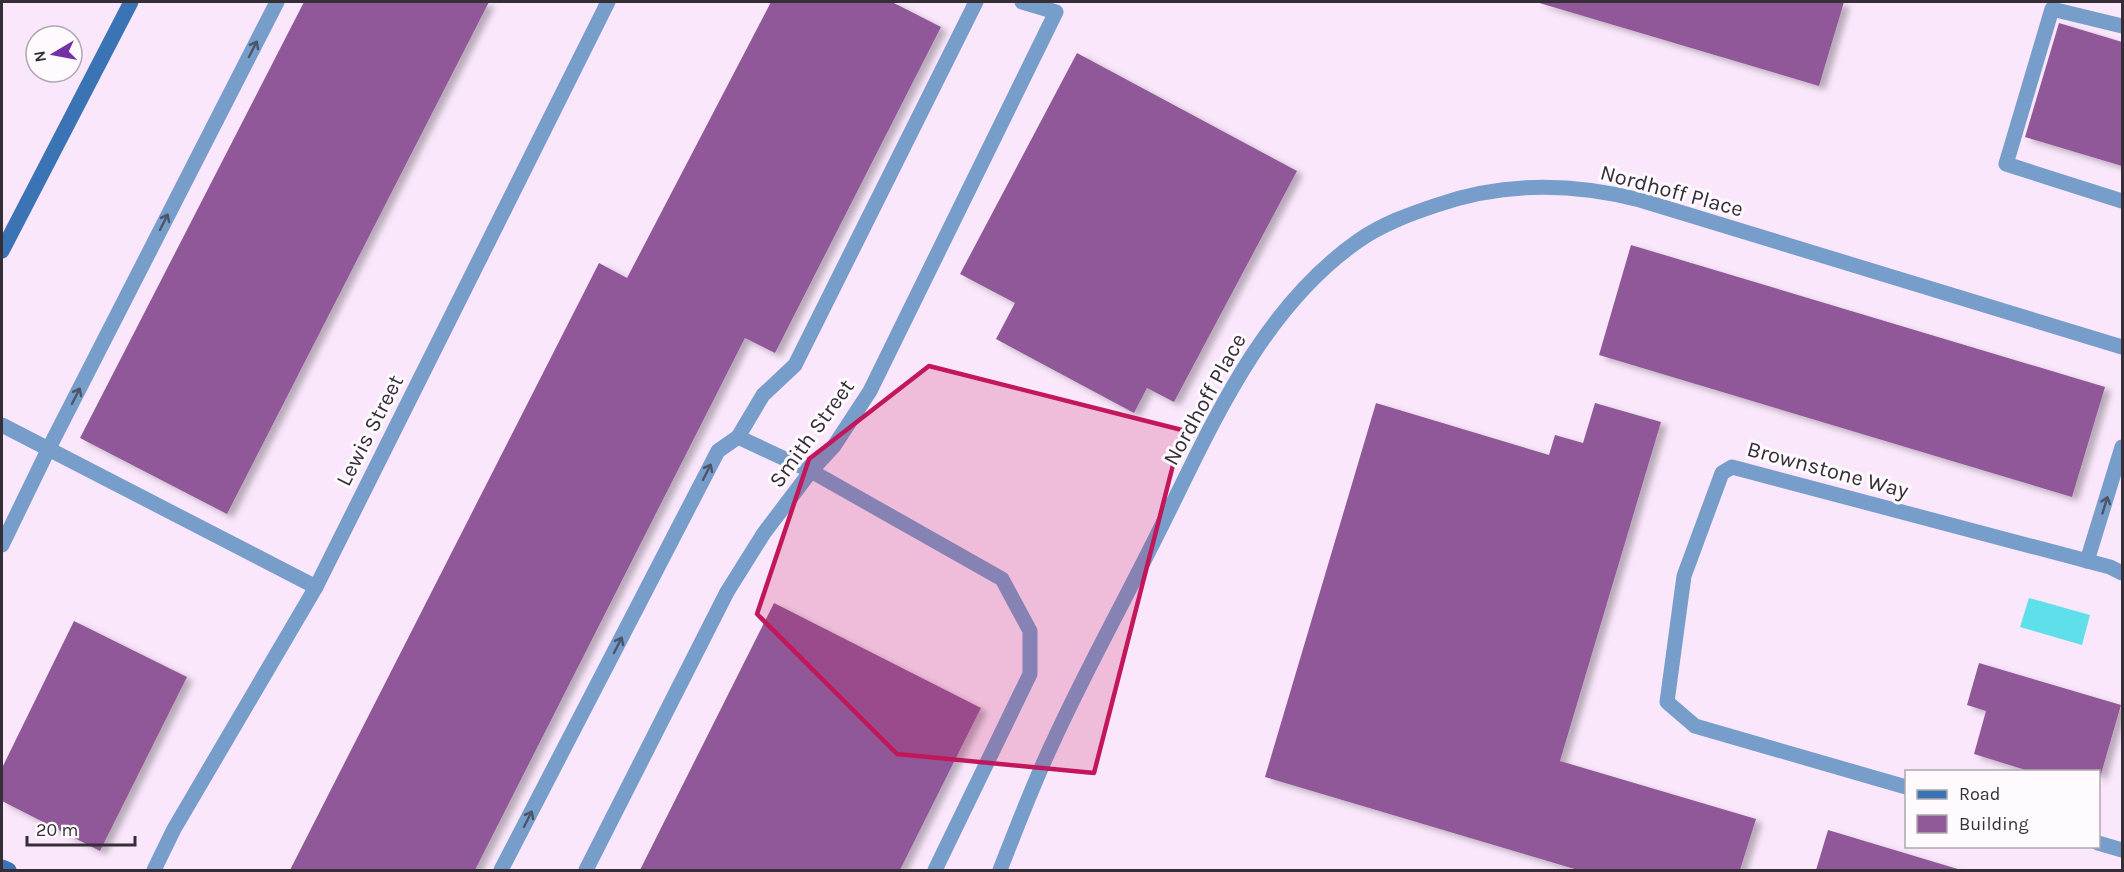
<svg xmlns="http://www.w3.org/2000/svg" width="2124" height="872" font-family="Karla,sans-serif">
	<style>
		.water { fill: #5edfea }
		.building { fill: #905998; filter: url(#shadow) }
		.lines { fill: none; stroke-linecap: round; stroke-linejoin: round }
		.lane { stroke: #779dca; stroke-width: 15 }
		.street { stroke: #779dca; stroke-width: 15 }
		.secondary { stroke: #3a74b5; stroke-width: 15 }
		.oneway { stroke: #4c556a }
		.marked { fill: #c2185b; fill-opacity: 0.2; stroke: #c2185b; stroke-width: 4.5; stroke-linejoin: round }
		.labels { text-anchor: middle; stroke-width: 6; stroke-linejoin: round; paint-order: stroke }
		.street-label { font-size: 22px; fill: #352e36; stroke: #fefafe }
	</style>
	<defs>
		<filter id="shadow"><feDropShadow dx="6" dy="4" stdDeviation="3" flood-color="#0004"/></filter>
	</defs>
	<rect width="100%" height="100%" fill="#fae7fb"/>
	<!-- water -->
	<polygon class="water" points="2029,598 2090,615 2082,645 2020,627"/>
	<!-- building -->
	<g class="building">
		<polygon points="304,2 489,2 227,514 80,438"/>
		<polygon points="771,2 892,2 941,27 775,353 745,338 475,870 290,870 599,263 627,278"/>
		<polygon points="1536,2 1844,2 1819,86"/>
		<polygon points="2059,23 2122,42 2122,166 2025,137"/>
		<polygon points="1077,53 1297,171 1174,402 1147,388 1134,413 996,339 1015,303 960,274"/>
		<polygon points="1631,245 2105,387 2072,497 1599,355"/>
		<polygon points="1376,403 1549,455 1555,435 1583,443 1595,403 1661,422 1560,761 1756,819 1740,870 1578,870 1265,777"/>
		<polygon points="774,603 981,708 900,870 640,870"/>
		<polygon points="74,621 187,677 100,851 2,801 2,768"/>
		<polygon points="1979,663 2121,705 2099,781 2098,772 2032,772 1974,754 1986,711 1967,705"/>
		<polygon points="1828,830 1961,870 1816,870"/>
	</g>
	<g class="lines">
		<!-- lane -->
		<g class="lane">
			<polyline points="2122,26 2052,9 2006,164 2122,201"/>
			<polyline points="2,425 316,587"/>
			<polyline points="738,437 811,471 1002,579 1030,631 1030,674 935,870"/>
			<polyline points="2,545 49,448 277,2"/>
			<polyline points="501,870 718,451 738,437 763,395 795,365 976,2"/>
		</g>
		<!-- street -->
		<g class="street">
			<polyline points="2087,561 2122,447"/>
			<polyline points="1906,787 1695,726 1667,702 1684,576 1722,473 1732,467 2110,567 2122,573"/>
			<polyline points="2098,843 2122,850"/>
			<polyline points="154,870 174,829 316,587 608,2"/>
			<polyline points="586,870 727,592 764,533 811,471 834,446 870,391 1056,12 1022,2"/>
			<path d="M1000,870C1017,827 1033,784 1053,742C1083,676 1118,613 1150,549C1206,440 1254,314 1358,241C1382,224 1410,214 1437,205C1503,182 1573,183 1640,200L2122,347"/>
		</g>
		<!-- secondary -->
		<g class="secondary">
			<polyline points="2,251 131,2"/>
			<polyline points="2,867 9,870"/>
		</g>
	</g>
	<!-- one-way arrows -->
	<defs><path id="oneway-shaft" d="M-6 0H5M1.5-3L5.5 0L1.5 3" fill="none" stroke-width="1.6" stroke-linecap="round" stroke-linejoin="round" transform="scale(1.5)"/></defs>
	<g class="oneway">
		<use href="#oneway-shaft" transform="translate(253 49) rotate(-63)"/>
		<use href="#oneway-shaft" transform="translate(164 222) rotate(-63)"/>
		<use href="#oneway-shaft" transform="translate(76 396) rotate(-63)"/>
		<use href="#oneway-shaft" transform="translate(707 472) rotate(-63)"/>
		<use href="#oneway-shaft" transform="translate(2105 505) rotate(-73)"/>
		<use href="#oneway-shaft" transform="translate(618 645) rotate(-63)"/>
		<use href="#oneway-shaft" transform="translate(528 819) rotate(-63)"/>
	</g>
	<!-- marked area -->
	<path class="marked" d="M929,366L1182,430L1094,773L897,754L757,614L809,459Z"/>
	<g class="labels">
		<!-- street labels -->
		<g class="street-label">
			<text transform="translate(1672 190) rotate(15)" y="8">Nordhoff Place</text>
			<text transform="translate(1204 399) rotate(-61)" y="8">Nordhoff Place</text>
			<text transform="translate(369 430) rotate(-63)" y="8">Lewis Street</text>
			<text transform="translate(811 433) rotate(-54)" y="8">Smith Street</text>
			<text transform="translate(1828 469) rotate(15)" y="8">Brownstone Way</text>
		</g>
	</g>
	<!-- border -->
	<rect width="2124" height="872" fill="none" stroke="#352e36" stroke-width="6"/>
	<!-- legend -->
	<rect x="1905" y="770" width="195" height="78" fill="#fefafe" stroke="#aea8ae" stroke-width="1.5"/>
	<rect x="1917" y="790" width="30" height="9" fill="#3a74b5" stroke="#aea8ae" stroke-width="1.5"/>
	<text x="1959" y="800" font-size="18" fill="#352e36">Road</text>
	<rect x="1917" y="815" width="30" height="18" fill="#905998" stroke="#aea8ae" stroke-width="1.5"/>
	<text x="1959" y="830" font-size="18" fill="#352e36">Building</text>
	<!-- north arrow -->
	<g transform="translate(54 54) rotate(260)"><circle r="28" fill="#fefafe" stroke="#aea8ae" stroke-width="1.5"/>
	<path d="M0-4.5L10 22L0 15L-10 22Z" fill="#7431a6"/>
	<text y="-9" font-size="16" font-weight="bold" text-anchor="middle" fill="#352e36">N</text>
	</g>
	<!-- scale -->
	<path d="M27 836v9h108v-9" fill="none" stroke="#352e36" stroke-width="3"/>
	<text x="36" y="836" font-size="18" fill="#352e36" stroke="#fefafe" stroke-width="4.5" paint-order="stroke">20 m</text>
</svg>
